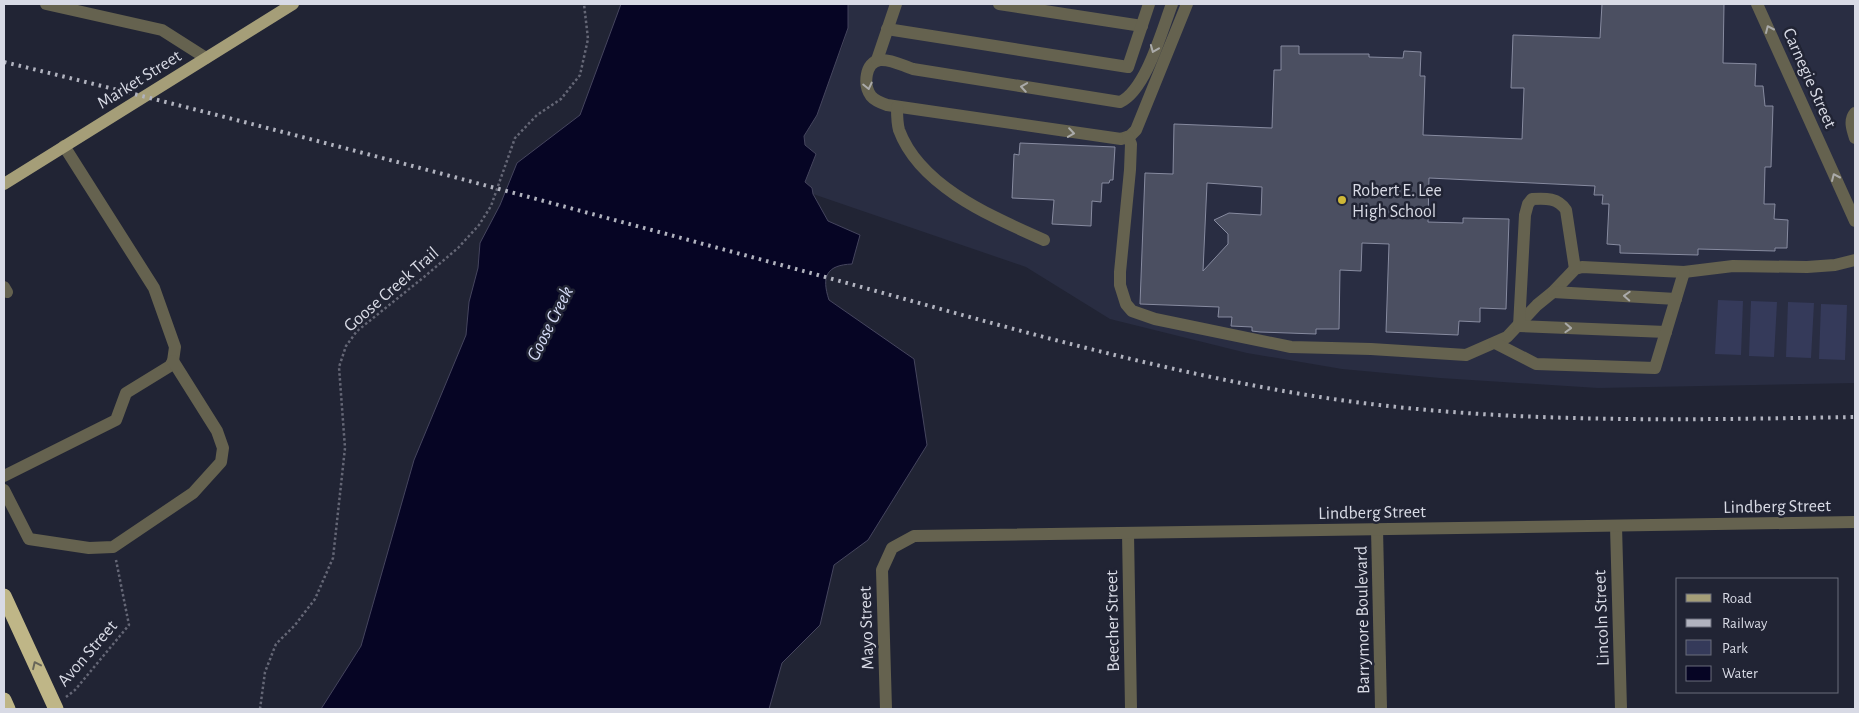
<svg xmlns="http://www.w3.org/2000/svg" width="1859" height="713" font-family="'Alegreya Sans',sans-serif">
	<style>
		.built { fill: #292d42 }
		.green { fill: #353a5a }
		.water { fill: #060524; stroke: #45455e }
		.building { fill: #4b4f61; stroke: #878ba0; fill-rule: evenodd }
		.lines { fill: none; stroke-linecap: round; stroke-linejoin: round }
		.path { stroke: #656776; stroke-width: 2.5; stroke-dasharray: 2.5 2.5; stroke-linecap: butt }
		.minor { stroke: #65624f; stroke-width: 12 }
		.major { stroke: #a59e78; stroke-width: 12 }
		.highway { stroke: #bfb687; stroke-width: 15 }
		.rail { stroke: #b1b3bf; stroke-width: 4; stroke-dasharray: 2.5 5; stroke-linecap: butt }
		.highway-bridge { stroke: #bfb687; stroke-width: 15 }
		.oneway { stroke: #aaaaa9 }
		.oneway2 { stroke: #686659 }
		.poi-dot { fill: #cfb837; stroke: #212434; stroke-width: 2 }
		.labels { text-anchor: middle; stroke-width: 5; stroke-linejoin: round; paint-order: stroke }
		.street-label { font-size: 18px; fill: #d8dae5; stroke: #212434 }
		.poi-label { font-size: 18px; fill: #d8dae5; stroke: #212434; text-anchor: start }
		.water-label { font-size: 19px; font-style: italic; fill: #d6dcf7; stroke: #212434 }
	</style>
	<rect width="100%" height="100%" fill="#212434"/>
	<!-- built -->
	<polygon class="built" points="848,4 1855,4 1855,383 1598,388 1440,378 1342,369 1247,353 1110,319 1026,267 813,194 812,188 805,182 816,154 805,145 804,136 817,115 832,68 842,48 848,28"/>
	<!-- green -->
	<g class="green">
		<polygon points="1718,300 1743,301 1741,355 1715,354"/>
		<polygon points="1751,301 1777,302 1774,357 1749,356"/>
		<polygon points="1788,302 1814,303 1811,358 1786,357"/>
		<polygon points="1821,304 1847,305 1845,360 1819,359"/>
	</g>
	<!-- water -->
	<path class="water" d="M621,4H848V28L817,115L804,136L805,145L816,154L805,182L812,188L813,194L828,221L860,235L852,264C827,265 821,276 829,300L914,359L927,445L868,540L834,565L820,625L782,663L769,709H321L361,646L414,460L466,335L469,302L478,268L480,243L500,205L517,163L580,115Z"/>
	<!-- building -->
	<g class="building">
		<path d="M1602,4H1724L1723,63L1756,64L1755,86H1763L1765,106H1773L1771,167H1765L1764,204H1775L1774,219L1788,220L1787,248H1775V251L1698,249V255L1620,253V245L1607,244L1609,204H1602L1603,195H1594L1595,186L1429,178L1428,222L1463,223V218L1509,219L1506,309L1480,308V322L1459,321L1458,335L1386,332L1389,244L1362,243L1361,271L1340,270L1339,329H1316V334L1260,332L1252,331V327L1231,326L1232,317H1218L1219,307L1140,304L1145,173L1173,174L1174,124L1272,128L1274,70H1281V46H1299V54H1369V57L1403,58L1404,51L1421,52L1420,76H1425L1423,135L1522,139L1524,88H1511L1513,35L1600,38ZM1207,183L1262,187L1261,215L1229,213L1214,220L1228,234V244L1203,271Z"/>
		<polygon points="1020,143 1115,147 1113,180 1110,180 1109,183 1102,183 1101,202 1092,201 1091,226 1052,224 1054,200 1012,198 1014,154 1019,155"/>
	</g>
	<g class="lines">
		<!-- path -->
		<g class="path">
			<polyline points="66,697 75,690 129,625 116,560"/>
			<polyline points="260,709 265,672 276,644 295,625 315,599 333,558 345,448 339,367 346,346 357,331 424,277 458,248 479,225 491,206 515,138 537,115 561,99 580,75 588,39 584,4"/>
		</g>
		<!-- minor -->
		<g class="minor">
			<polyline points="46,4 162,30 206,58"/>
			<polyline points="999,4 1142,26"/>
			<path d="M1172,4C1162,30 1146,90 1120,102L913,69C903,66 892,59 880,60C865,62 863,85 871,96C875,101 881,103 887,105L1121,139L1130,136L1136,130L1187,4"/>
			<polyline points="1757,4 1855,221"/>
			<polyline points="887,29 1128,67 1149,4"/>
			<polyline points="877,60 896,4"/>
			<path d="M897,107C897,114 897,123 899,130C920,187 993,217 1044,240"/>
			<path d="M1855,113C1849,120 1852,129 1855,138"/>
			<polyline points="1128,137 1131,144 1130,170 1120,272 1120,285 1126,304 1132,311 1155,319 1291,347 1371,349 1466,355 1507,337 1537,305 1553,292 1575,269 1582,267 1684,272 1733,266 1807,267 1835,265 1855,260"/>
			<path d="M1575,269L1566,210C1558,198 1546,198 1532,199L1528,204L1525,215L1519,326L1666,332"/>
			<polyline points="4,287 7,292"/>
			<polyline points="1553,292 1676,299"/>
			<polyline points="1495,343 1536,364 1655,368 1684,272"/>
			<polyline points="4,476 116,420 126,393 170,366 173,361 175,347 154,288 64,146"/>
			<polyline points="4,490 29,539 89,548 113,547 193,493 221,462 223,448 217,431 173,361"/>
			<polyline points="1616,526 1621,709"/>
			<polyline points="1377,529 1381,709"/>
			<polyline points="1128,533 1131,709"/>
			<polyline points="886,709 882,570 892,548 914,536 1855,522"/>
		</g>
		<!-- major -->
		<polyline class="major" points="4,184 293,4"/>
		<!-- highway -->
		<polyline class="highway" points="4,700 8,709"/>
		<!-- rail -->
		<path class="rail" d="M4,62C269,126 533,198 796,269C973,317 1151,372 1333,399C1506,424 1680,420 1855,417"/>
		<!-- highway-bridge -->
		<polyline class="highway-bridge" points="4,596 56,709"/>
	</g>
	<!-- one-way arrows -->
	<defs><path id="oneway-chevron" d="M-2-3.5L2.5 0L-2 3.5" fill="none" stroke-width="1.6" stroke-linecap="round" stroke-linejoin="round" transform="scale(1.25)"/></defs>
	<g class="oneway">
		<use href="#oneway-chevron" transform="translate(1769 29) rotate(-114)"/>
		<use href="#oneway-chevron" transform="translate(1154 49) rotate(112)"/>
		<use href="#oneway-chevron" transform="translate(868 86) rotate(77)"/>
		<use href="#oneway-chevron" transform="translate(1024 87) rotate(-171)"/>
		<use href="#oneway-chevron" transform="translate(1071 133) rotate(8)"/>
		<use href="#oneway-chevron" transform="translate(1835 177) rotate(-114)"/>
		<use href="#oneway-chevron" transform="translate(1627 296) rotate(-177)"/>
		<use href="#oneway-chevron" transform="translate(1568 328) rotate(2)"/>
	</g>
	<use class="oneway2" href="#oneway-chevron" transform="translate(36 665) rotate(-115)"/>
	<!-- markers -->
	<circle class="poi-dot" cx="1342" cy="200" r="5"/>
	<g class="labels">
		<!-- street labels -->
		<g class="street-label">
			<text transform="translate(1810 78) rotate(66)" y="6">Carnegie Street</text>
			<text transform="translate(139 79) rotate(-32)" y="6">Market Street</text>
			<text transform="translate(391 289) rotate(-41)" y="6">Goose Creek Trail</text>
			<text transform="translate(1777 506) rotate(-1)" y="6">Lindberg Street</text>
			<text transform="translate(1372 512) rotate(-1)" y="6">Lindberg Street</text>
			<text transform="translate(1601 618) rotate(-92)" y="6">Lincoln Street</text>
			<text transform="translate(1362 620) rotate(-91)" y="6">Barrymore Boulevard</text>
			<text transform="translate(1112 621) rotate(-91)" y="6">Beecher Street</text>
			<text transform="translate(866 628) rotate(-92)" y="6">Mayo Street</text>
			<text transform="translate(87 653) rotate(-49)" y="6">Avon Street</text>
		</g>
		<!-- poi labels -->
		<g class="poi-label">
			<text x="1352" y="196">Robert E. Lee<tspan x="1352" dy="21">High School</tspan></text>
		</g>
		<!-- water labels -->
		<g class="water-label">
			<text transform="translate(549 323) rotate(-63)" y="7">Goose Creek</text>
		</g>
	</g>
	<!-- border -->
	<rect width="1859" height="713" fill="none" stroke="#d8dae5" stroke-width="10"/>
	<!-- legend -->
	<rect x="1676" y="578" width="162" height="115" fill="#212434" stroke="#6a6d7b"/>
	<rect x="1686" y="594" width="25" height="8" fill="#a59e78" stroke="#6a6d7b"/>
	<text x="1722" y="603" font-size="15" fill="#d8dae5">Road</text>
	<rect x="1686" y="619" width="25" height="8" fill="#b1b3bf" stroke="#6a6d7b"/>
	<text x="1722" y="628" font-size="15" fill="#d8dae5">Railway</text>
	<rect x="1686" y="640" width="25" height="15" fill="#353a5a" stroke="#6a6d7b"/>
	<text x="1722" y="653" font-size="15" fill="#d8dae5">Park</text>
	<rect x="1686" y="666" width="25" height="15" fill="#060524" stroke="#6a6d7b"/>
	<text x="1722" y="678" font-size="15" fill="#d8dae5">Water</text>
</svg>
